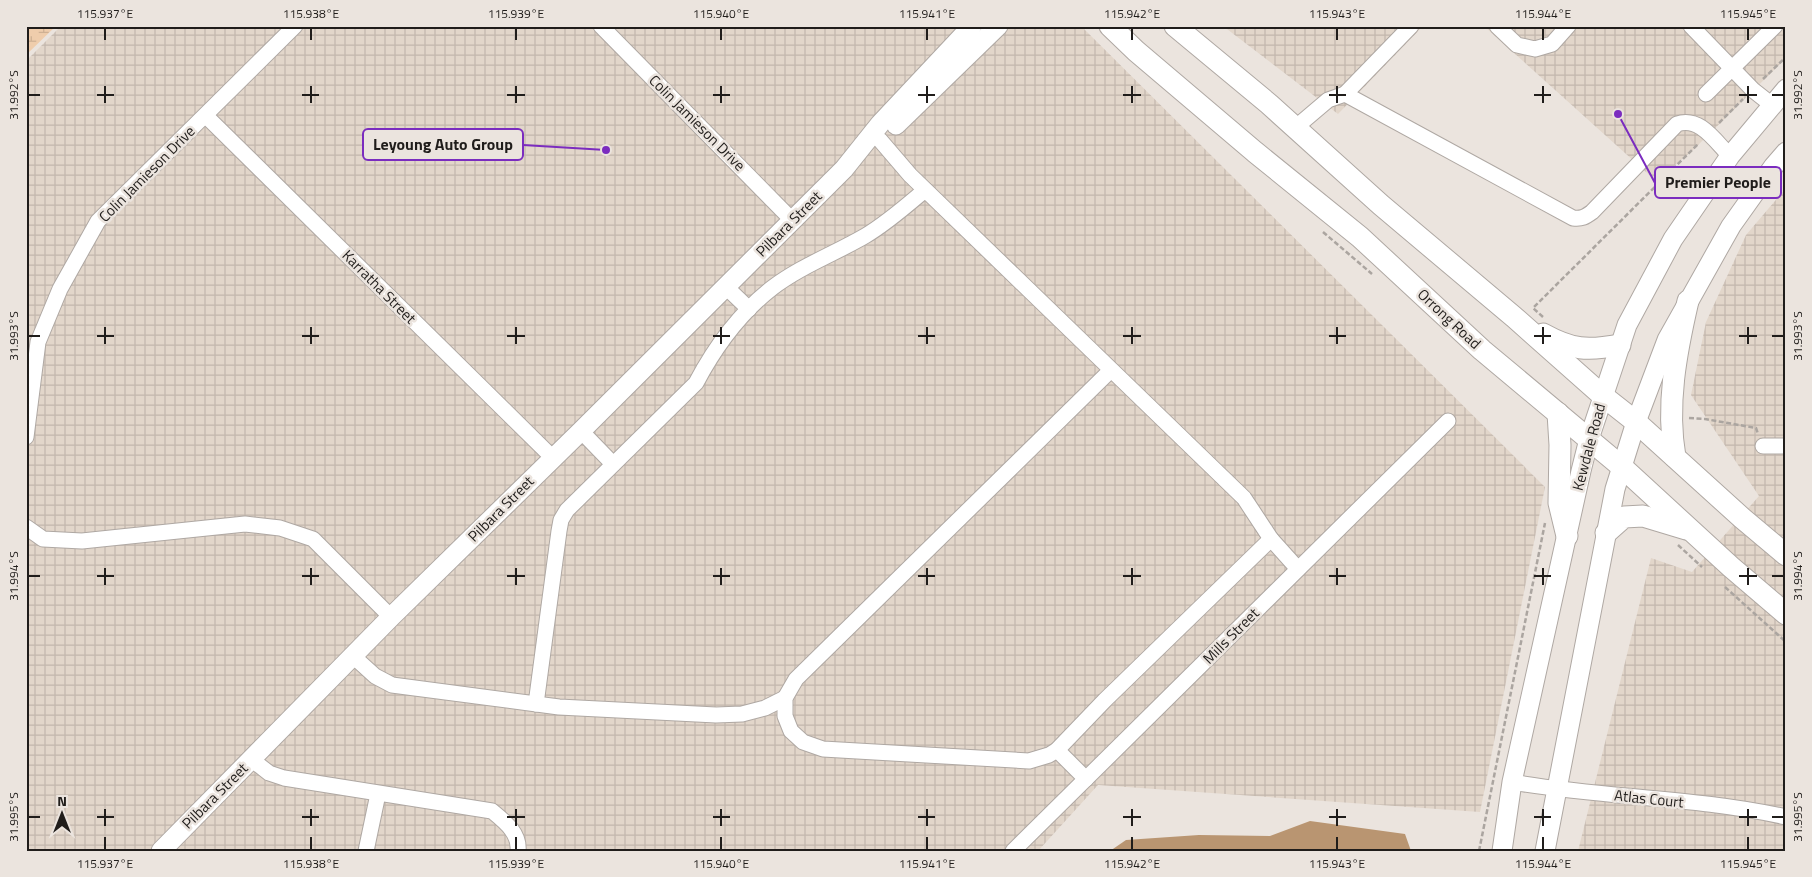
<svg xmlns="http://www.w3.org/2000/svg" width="1812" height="877" font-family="'Titillium Web',sans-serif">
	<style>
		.industrial { fill: url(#industrial-grid) }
		.wetland { fill: url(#wetland-marsh) }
		.water { fill: #b99571 }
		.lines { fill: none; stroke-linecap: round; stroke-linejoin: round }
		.minor-casing { stroke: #afa8a3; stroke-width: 17 }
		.major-casing { stroke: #afa8a3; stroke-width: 21 }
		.highway-casing { stroke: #afa8a3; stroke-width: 23 }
		.path { stroke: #aba5a0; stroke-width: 2.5; stroke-dasharray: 5 2.5; stroke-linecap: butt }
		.minor { stroke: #fff; stroke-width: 15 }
		.major { stroke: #fff; stroke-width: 19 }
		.highway { stroke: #fff; stroke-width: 21 }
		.ticks { fill: none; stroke: #201d1b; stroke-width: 2 }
		.labels { text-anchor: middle; stroke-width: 5; stroke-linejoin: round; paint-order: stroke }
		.street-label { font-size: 15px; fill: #201d1b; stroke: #ebe4de }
		.leader { fill: none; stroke: #7b2cbf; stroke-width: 2 }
		.callout-dot { fill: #7b2cbf; stroke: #ebe4de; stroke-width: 2 }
		.callout { fill: #ebe4de; stroke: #7b2cbf; stroke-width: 2 }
		.callout-label { font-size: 16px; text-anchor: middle; font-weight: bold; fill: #201d1b }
		.neatline { fill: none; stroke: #201d1b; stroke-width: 2 }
		.ticks-label { font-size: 12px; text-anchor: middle; fill: #201d1b }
	</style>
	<defs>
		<pattern id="industrial-grid" width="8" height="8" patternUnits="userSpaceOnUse" patternTransform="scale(1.25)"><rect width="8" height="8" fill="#e2d6ca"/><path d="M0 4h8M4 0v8" fill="none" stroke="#c2b7ad"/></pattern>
		<pattern id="wetland-marsh" width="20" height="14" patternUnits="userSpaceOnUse" patternTransform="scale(1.25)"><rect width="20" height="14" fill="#efcdac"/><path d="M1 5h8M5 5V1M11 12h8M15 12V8" fill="none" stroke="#cdb093"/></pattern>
	</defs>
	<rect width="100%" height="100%" fill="#ebe4de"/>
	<!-- industrial -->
	<g class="industrial">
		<polygon points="61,26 1081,26 1545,487 1480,812 1098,785 1038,851 26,851 26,61"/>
		<polygon points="1223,26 1423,26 1338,114"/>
		<polygon points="1484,26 1786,26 1786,58 1693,150 1656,181"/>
		<polygon points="1786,188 1786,851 1578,851 1651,558 1692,572 1759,496 1691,395 1706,322 1746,235"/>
	</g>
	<!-- wetland -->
	<polygon class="wetland" points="26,26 56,26 26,55"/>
	<!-- water -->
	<polygon class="water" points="1310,821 1405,834 1411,851 1110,851 1126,840 1199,835 1270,836"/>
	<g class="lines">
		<!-- minor casing -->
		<g class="minor-casing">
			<g id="minor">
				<polyline points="601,26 793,221"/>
				<polyline points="1497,26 1517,45 1535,49 1552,44 1568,26"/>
				<polyline points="1691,26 1753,90 1772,105"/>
				<polyline points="1345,94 1411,26"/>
				<polyline points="1706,94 1775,26"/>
				<polyline points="206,116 553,458"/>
				<path d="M1295,128L1328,100L1345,94L1573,218C1582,219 1585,217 1592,212L1677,124C1700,116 1715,141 1730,156"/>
				<polyline points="880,140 910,175 1244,498 1271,539 1298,569"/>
				<polyline points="726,287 749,309"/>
				<polyline points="1111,370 796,679 785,698 785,716 791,731 803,742 823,749 1029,761 1049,755 1057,750 1105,700 1271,539"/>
				<polyline points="581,431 613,464"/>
				<polyline points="26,437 38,342 60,289 98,221 295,26"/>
				<polyline points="1763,446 1786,446"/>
				<polyline points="26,527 43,539 82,541 245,524 280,528 313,539 391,617"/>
				<polyline points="353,656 375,676 392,685 559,707 716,715 742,714 765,708 785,698"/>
				<path d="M536,704L559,531L561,520L567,510L696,383C715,347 740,313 772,288C801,266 834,254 865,236C887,223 906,206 925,190"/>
				<polyline points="1057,750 1086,779"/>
				<path d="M251,759L269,773L284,778L492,811C504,821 520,833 518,851"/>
				<path d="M1512,782C1603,798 1696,797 1786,817"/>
				<polyline points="366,851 378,794"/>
				<polyline points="1013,851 1448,421"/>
			</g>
		</g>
		<!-- major casing -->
		<g class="major-casing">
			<g id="major">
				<polyline points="896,125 998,26"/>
				<polyline points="161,851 391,617 581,431 844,169 880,124 972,26"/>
				<polyline points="1502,851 1512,782 1581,471 1589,439 1627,325 1673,239 1730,156 1786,89"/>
				<polyline points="1545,851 1615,489 1636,422 1667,340 1731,226 1773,167 1786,152"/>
			</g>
		</g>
		<!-- highway casing -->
		<g class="highway-casing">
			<g id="highway">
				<polyline points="1110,26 1136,51 1255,152 1360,237 1482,350 1622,467 1731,567 1786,614"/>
				<polyline points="1175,26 1269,104 1381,205 1514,317 1603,396 1636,422 1742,518 1786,555"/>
				<path d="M1543,334C1572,350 1587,351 1620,345"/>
				<polyline points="1558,413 1560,445 1559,503 1567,536"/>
				<path d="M1675,457C1666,405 1676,353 1688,301"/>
				<polyline points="1606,533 1624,517 1643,516 1686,529"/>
			</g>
		</g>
		<!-- path -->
		<g class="path">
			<polyline points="1763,79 1786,57"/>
			<polyline points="1719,123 1743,99"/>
			<polyline points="1323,232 1372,274"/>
			<polyline points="1543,317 1533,308 1699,143"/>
			<polyline points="1689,418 1705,419 1756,428 1758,434"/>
			<polyline points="1678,545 1702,567"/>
			<polyline points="1725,587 1786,642"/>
			<polyline points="1479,851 1545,523"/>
		</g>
		<!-- minor -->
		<use href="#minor" class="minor"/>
		<!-- major -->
		<use href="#major" class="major"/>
		<!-- highway -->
		<use href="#highway" class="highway"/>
	</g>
	<!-- ticks -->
	<path class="ticks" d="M105,28V40M311,28V40M516,28V40M721,28V40M927,28V40M1132,28V40M1337,28V40M1543,28V40M1748,28V40M105,86V103M311,86V103M516,86V103M721,86V103M927,86V103M1132,86V103M1337,86V103M1543,86V103M1748,86V103M28,95H40M97,95H114M302,95H319M507,95H525M713,95H730M918,95H935M1123,95H1141M1329,95H1346M1534,95H1551M1739,95H1757M1772,95H1784M105,327V344M311,327V344M516,327V344M721,327V344M927,327V344M1132,327V344M1337,327V344M1543,327V344M1748,327V344M28,336H40M97,336H114M302,336H319M507,336H525M713,336H730M918,336H935M1123,336H1141M1329,336H1346M1534,336H1551M1739,336H1757M1772,336H1784M105,568V585M311,568V585M516,568V585M721,568V585M927,568V585M1132,568V585M1337,568V585M1543,568V585M1748,568V585M28,576H40M97,576H114M302,576H319M507,576H525M713,576H730M918,576H935M1123,576H1141M1329,576H1346M1534,576H1551M1739,576H1757M1772,576H1784M105,809V826M311,809V826M516,809V826M721,809V826M927,809V826M1132,809V826M1337,809V826M1543,809V826M1748,809V826M28,817H40M97,817H114M302,817H319M507,817H525M713,817H730M918,817H935M1123,817H1141M1329,817H1346M1534,817H1551M1739,817H1757M1772,817H1784M105,837V850M311,837V850M516,837V850M721,837V850M927,837V850M1132,837V850M1337,837V850M1543,837V850M1748,837V850"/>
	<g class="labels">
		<!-- street labels -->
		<g class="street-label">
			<text transform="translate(697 123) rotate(45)" y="5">Colin Jamieson Drive</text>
			<text transform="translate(147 174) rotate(-45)" y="5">Colin Jamieson Drive</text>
			<text transform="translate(789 224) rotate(-45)" y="5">Pilbara Street</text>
			<text transform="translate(379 287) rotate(45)" y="5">Karratha Street</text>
			<text transform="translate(1449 319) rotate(43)" y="5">Orrong Road</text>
			<text transform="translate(1589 447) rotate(-75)" y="5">Kewdale Road</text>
			<text transform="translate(501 509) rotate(-45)" y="5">Pilbara Street</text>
			<text transform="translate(1231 636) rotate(-45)" y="5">Mills Street</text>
			<text transform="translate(215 796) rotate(-45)" y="5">Pilbara Street</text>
			<text transform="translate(1649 799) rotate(6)" y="5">Atlas Court</text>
		</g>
	</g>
	<!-- callouts -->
	<path class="leader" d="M606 150L523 145M1618 114L1655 183"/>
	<g class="callout-dot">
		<circle cx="606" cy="150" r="5"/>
		<circle cx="1618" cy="114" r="5"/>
	</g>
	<g class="callout">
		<rect x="363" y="129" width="160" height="31" rx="5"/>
		<rect x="1655" y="167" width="126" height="31" rx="5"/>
	</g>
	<g class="callout-label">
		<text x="443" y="150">Leyoung Auto Group</text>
		<text x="1718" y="188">Premier People</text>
	</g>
	<!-- border -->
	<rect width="1812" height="877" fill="none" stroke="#ebe4de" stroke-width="55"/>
	<!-- north arrow -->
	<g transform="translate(62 814)" stroke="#ebe4de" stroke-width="4" paint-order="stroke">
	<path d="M0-4L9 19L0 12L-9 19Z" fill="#201d1b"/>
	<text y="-8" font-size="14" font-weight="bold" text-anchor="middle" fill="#201d1b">N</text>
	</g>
	<rect x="28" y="28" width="1756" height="822" class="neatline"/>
	<g class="ticks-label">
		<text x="105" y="18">115.937°E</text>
		<text x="311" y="18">115.938°E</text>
		<text x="516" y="18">115.939°E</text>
		<text x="721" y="18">115.940°E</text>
		<text x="927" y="18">115.941°E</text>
		<text x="1132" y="18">115.942°E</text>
		<text x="1337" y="18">115.943°E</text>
		<text x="1543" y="18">115.944°E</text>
		<text x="1748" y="18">115.945°E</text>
		<text transform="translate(14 95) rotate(-90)" y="4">31.992°S</text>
		<text transform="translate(1798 95) rotate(-90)" y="4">31.992°S</text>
		<text transform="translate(14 336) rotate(-90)" y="4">31.993°S</text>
		<text transform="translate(1798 336) rotate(-90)" y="4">31.993°S</text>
		<text transform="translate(14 576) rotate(-90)" y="4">31.994°S</text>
		<text transform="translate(1798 576) rotate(-90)" y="4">31.994°S</text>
		<text transform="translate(14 817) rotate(-90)" y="4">31.995°S</text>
		<text transform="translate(1798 817) rotate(-90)" y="4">31.995°S</text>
		<text x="105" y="868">115.937°E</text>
		<text x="311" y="868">115.938°E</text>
		<text x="516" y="868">115.939°E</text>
		<text x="721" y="868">115.940°E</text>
		<text x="927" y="868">115.941°E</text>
		<text x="1132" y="868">115.942°E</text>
		<text x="1337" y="868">115.943°E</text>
		<text x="1543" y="868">115.944°E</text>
		<text x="1748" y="868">115.945°E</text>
	</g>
</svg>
